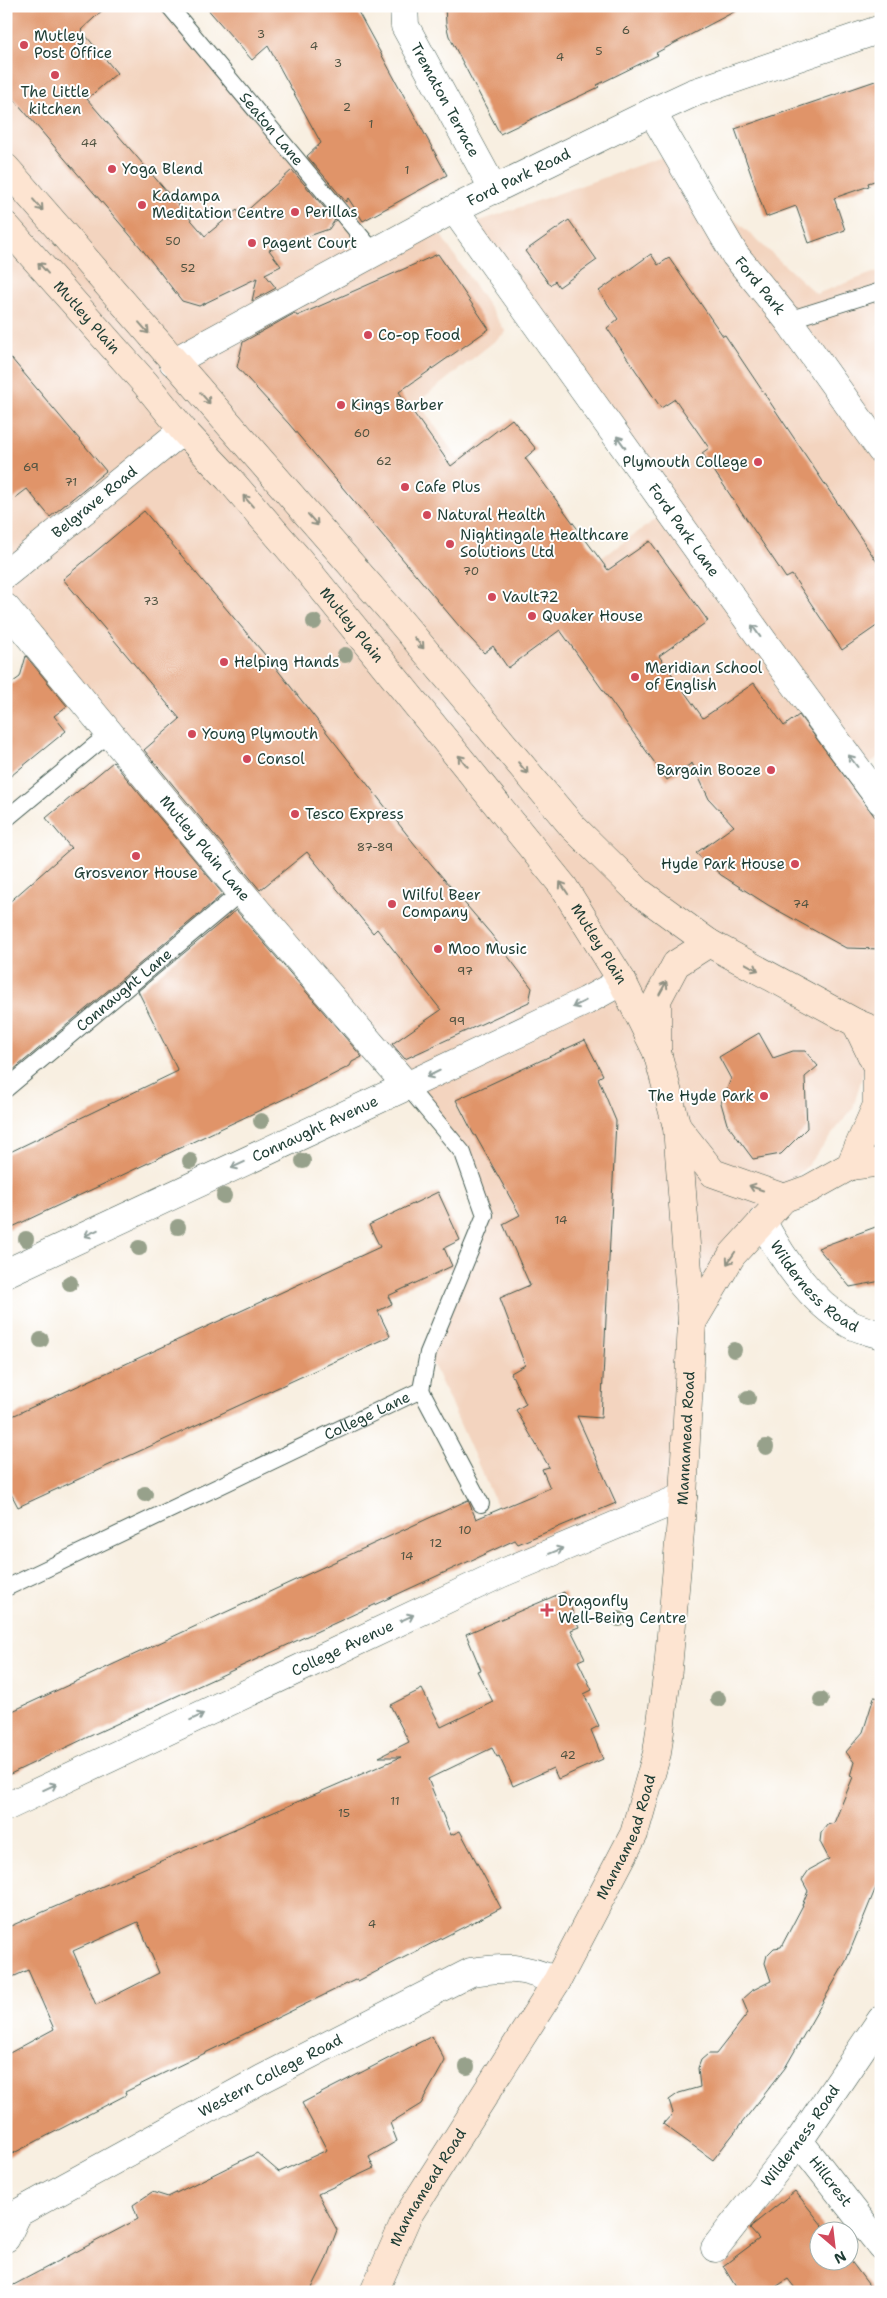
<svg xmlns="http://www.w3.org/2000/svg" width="887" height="2298" font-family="'Shantell Sans',sans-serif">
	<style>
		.built { fill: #f3d4bf }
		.building { fill: #e09469; fill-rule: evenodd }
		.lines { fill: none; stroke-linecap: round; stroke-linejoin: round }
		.lane-casing { stroke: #40584e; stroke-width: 18 }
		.street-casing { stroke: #40584e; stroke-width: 29 }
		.secondary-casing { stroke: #40584e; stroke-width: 29 }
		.lane { stroke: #fff; stroke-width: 16 }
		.street { stroke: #fff; stroke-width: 28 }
		.secondary { stroke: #fde4d1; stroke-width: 28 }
		.tree { fill: #97a18b }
		.oneway { stroke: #8e9082 }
		.oneway2 { stroke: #8f9e9a }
		.poi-dot { fill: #d1495b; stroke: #fff; stroke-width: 2 }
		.labels { text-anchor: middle; stroke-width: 4; stroke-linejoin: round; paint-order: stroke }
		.number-label { font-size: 12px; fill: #4f5341 }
		.poi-label { font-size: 15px; fill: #1f3d34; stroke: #fff; text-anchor: start }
		.street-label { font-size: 15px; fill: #1f3d34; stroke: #fff }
	</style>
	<rect width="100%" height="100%" fill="#fff"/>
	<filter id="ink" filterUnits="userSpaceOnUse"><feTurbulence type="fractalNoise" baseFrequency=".02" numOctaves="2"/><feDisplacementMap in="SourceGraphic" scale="10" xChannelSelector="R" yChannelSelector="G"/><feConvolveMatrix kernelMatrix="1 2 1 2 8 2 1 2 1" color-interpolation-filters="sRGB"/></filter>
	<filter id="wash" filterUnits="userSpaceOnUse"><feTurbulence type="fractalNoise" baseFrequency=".0096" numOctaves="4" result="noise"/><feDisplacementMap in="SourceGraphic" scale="20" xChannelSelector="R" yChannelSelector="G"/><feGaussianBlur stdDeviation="1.12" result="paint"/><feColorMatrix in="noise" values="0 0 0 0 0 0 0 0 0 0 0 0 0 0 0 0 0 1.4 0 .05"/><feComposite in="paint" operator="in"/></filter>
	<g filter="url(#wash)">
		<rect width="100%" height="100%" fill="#f8efe1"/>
		<!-- built -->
		<g class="built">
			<polygon points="6,6 169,6 374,252 438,231 506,332 418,402 464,467 570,580 662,515 881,812 881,1011 853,1108 807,1166 749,1225 692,1323 681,1495 523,1564 428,1353 485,1215 463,1153 6,608"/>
			<polygon points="665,156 816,294 881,270 881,756 859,770 466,226"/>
		</g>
		<g id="blocks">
			<!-- building -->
			<g class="building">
				<polygon points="6,6 107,6 81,30 117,73 87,99 205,236 237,210 241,216 292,170 335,220 329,229 269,250 281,266 265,274 276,288 252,301 257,278 199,306 182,301 141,248 6,90"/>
				<polygon points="205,6 355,6 447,175 363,221 348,198 346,202 307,156 321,143 268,46 252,60"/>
				<polygon points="445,6 745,6 656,53 658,55 597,85 599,87 500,134 449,36 446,24"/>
				<polygon points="881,79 881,179 868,183 869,186 834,198 845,230 809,243 796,206 766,217 735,129"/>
				<polygon points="569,220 597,260 559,287 555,281 550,285 525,251"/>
				<polygon points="438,254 489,329 399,392 451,466 512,419 536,449 525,458 608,570 650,541 708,621 659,656 703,718 754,683 784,726 799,715 881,825 881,949 846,948 768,905 721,875 696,853 734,826 709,799 692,763 667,780 560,630 508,668 493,646 484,653 459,626 289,424 237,367 243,342 295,313 297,316"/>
				<polygon points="651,254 658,265 669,258 723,336 725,335 881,568 881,623 842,650 792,575 786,578 702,453 709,448 675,399 661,408 607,328 618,319 599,291"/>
				<polygon points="6,352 106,471 50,517 27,489 6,505"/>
				<polygon points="144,511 276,668 420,851 491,934 532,988 529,1002 405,1059 392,1044 441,1010 377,929 373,933 307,852 260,890 144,750 180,719 63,579"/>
				<polygon points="26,656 67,706 54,716 66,731 6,780 6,687 20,677"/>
				<polygon points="113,762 223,894 6,1076 6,905 71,848 46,818"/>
				<polygon points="236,910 362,1057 352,1062 350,1066 307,1088 6,1230 6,1154 178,1071 138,991"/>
				<polygon points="759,1033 773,1058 793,1051 805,1051 818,1066 805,1077 807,1128 781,1154 753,1159 727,1124 721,1103 731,1079 719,1057"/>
				<polygon points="585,1040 603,1075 598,1078 616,1121 601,1418 577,1416 616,1503 518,1544 515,1540 88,1737 6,1776 6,1714 468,1500 476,1519 550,1488 542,1469 549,1467 516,1410 526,1404 511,1373 525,1365 500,1298 530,1285 503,1224 520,1215 475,1135 474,1135 456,1100"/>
				<polygon points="438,1192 460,1240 444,1248 452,1266 388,1296 392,1304 378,1311 390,1336 18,1507 6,1484 6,1419 380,1247 369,1225"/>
				<polygon points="881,1225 881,1281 850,1287 818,1248"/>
				<path d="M564,1592L579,1627L571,1630L585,1658L578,1661L592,1690L584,1694L599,1726L591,1730L603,1759L558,1779L553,1768L513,1786L499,1756L497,1757L492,1748L428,1779L451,1835L460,1831L501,1908L358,1981L357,1979L125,2092L126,2095L6,2157V2055L54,2029L28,1970L6,1980V1928L401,1757H379L409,1742L390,1705L422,1689L441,1727L493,1702L477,1671L481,1670L466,1634ZM138,1922L159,1973L96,2005L73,1951Z"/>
				<polygon points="874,1697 881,1698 881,1875 846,1961 785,2068 713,2160 663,2124 673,2113 669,2100 679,2093 700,2087 698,2068 701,2060 708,2054 716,2054 748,2013 742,1999 751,1991 771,1981 765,1963 767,1955 774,1948 781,1947 803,1905 802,1905 808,1891 802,1880 809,1870 829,1859 820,1842 821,1833 827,1825 834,1823 853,1777 850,1776 854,1762 846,1752 863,1732"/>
				<polygon points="432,2036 445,2061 421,2104 390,2123 397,2141 369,2157 374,2168 318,2194 337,2230 325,2262 310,2292 6,2292 6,2289 138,2219 133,2205 152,2192 168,2197 257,2153 279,2172 327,2150 302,2103"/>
				<polygon points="795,2191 826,2230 820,2230 820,2260 850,2260 874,2292 798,2292 788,2279 768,2292 739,2292 723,2266 759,2239 750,2229 754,2224"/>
			</g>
		</g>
	</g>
	<g filter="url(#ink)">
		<use href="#blocks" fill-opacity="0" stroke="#40584e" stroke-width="1"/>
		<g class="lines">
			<!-- lane casing -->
			<g class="lane-casing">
				<g id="lane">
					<path id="s1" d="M169,6L374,252"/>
					<polyline points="788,320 881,291"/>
					<polyline points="6,819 111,732"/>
					<path id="s2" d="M6,1089L241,892"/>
					<polyline points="421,1390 481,1504"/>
					<path id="s3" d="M6,1588L421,1390L428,1353L485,1215L463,1153L407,1086"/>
				</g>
			</g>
			<!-- street casing -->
			<g class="street-casing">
				<g id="street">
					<path id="s4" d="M404,6L405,26L494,190"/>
					<path id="s5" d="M652,112L735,255L788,320L881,450"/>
					<path id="s6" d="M454,209L766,645L881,801"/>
					<path id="s7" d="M173,362L454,209L652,112L693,93L881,29"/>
					<path id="s8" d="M6,574L183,430"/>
					<path id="s9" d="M6,608L241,892L407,1086"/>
					<path id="s10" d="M762,1221C783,1259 809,1300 848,1323C857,1329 870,1331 881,1335"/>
					<path id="s11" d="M6,1273L407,1086L586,1001L622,981"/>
					<path id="s12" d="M6,1807L500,1574L683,1497"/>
					<path id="s13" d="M799,2141L881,2246"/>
					<path id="s14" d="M6,2238L18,2213L262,2079L471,1972C510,1967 520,1966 557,1981"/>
					<path id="s15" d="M715,2248L799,2141L881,2020"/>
				</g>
			</g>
			<!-- secondary casing -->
			<g class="secondary-casing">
				<g id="secondary">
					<polyline points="6,168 395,615 573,827 639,892 709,943 856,1023 881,1033"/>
					<path id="s16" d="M6,226L145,383L183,430L229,479L300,561L563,886L622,981L657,1052"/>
					<polyline points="709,943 676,964 657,1000 657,1052 677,1127 713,1173 784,1198 809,1189 850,1166 877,1105 877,1067 856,1023"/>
					<polyline points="850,1166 881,1162"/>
					<polyline points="692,1323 732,1255 784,1198"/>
					<path id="s17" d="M374,2292L407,2217L557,1981L634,1834L657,1753L668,1669L683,1497L692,1323L677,1127"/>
				</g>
			</g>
			<!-- lane -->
			<use href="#lane" class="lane"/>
			<!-- street -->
			<use href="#street" class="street"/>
			<!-- secondary -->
			<use href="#secondary" class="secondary"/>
		</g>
		<!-- trees -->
		<g class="tree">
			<circle cx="314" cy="622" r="8"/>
			<circle cx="345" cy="655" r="8"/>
			<circle cx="261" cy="1121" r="8"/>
			<circle cx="190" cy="1161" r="8"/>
			<circle cx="303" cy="1161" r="8"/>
			<circle cx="224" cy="1196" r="8"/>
			<circle cx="178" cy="1227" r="8"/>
			<circle cx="26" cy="1239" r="8"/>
			<circle cx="139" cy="1248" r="8"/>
			<circle cx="70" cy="1283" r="8"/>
			<circle cx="41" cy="1340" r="8"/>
			<circle cx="734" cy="1350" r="8"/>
			<circle cx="748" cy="1398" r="8"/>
			<circle cx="766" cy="1447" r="8"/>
			<circle cx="145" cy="1494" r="8"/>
			<circle cx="619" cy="1619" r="8"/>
			<circle cx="718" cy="1699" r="8"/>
			<circle cx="821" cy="1700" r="8"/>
			<circle cx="467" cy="2067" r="8"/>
		</g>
		<!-- one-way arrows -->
		<defs><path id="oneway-shaft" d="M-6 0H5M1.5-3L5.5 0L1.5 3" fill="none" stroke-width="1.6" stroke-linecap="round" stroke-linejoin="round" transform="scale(1.25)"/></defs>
		<g class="oneway">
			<use href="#oneway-shaft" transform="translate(38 205) rotate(49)"/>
			<use href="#oneway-shaft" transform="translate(43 268) rotate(-132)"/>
			<use href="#oneway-shaft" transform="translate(144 328) rotate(49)"/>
			<use href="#oneway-shaft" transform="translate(205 398) rotate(49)"/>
			<use href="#oneway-shaft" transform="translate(248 501) rotate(-131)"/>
			<use href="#oneway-shaft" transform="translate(313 520) rotate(49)"/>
			<use href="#oneway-shaft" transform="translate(419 643) rotate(50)"/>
			<use href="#oneway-shaft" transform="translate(463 761) rotate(-129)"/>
			<use href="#oneway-shaft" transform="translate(523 768) rotate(50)"/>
			<use href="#oneway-shaft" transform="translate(564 888) rotate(-124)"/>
			<use href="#oneway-shaft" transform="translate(752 967) rotate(29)"/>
			<use href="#oneway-shaft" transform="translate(663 988) rotate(-61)"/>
			<use href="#oneway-shaft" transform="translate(756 1188) rotate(-161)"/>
			<use href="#oneway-shaft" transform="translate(731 1258) rotate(124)"/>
		</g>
		<g class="oneway2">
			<use href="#oneway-shaft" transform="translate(621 442) rotate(-126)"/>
			<use href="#oneway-shaft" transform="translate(756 631) rotate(-126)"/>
			<use href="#oneway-shaft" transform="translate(853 761) rotate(-127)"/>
			<use href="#oneway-shaft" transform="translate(579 1004) rotate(154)"/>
			<use href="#oneway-shaft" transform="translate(433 1074) rotate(154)"/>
			<use href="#oneway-shaft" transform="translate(238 1165) rotate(155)"/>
			<use href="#oneway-shaft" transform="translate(91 1233) rotate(155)"/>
			<use href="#oneway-shaft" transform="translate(556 1551) rotate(-23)"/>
			<use href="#oneway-shaft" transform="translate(407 1618) rotate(-25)"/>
			<use href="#oneway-shaft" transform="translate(197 1717) rotate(-25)"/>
			<use href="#oneway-shaft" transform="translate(50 1787) rotate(-25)"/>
		</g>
	</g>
	<!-- markers -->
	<g class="poi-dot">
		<circle cx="24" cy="45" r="5"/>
		<circle cx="55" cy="75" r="5"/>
		<circle cx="112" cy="169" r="5"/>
		<circle cx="142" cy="205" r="5"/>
		<circle cx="295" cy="212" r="5"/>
		<circle cx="252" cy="243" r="5"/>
		<circle cx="368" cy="335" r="5"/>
		<circle cx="341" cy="405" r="5"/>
		<circle cx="758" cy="462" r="5"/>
		<circle cx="405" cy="487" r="5"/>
		<circle cx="427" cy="515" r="5"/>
		<circle cx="450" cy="544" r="5"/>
		<circle cx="492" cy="597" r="5"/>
		<circle cx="532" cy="616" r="5"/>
		<circle cx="224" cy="662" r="5"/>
		<circle cx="635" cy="677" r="5"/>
		<circle cx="192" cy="734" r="5"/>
		<circle cx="247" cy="759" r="5"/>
		<circle cx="771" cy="770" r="5"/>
		<circle cx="295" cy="814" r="5"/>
		<circle cx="136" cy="856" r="5"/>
		<circle cx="795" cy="864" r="5"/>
		<circle cx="392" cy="904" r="5"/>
		<circle cx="438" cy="949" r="5"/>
		<circle cx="764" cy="1096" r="5"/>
		<path d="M544.5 1602.5h5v5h5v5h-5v5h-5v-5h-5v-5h5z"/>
	</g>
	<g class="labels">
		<!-- number labels -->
		<g class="number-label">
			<text x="626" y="34">6</text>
			<text x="261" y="38">3</text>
			<text x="314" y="50">4</text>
			<text x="599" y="55">5</text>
			<text x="560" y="61">4</text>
			<text x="338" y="67">3</text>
			<text x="347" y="111">2</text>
			<text x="371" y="128">1</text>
			<text x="89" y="147">44</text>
			<text x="407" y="174">1</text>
			<text x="173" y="245">50</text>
			<text x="188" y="272">52</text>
			<text x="362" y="437">60</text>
			<text x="384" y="465">62</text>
			<text x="31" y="471">69</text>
			<text x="71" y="486">71</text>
			<text x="471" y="575">70</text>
			<text x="151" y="605">73</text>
			<text x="375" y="851">87-89</text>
			<text x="801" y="908">74</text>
			<text x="465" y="975">97</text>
			<text x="457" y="1025">99</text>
			<text x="561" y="1224">14</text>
			<text x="465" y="1534">10</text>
			<text x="436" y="1547">12</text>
			<text x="407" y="1560">14</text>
			<text x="568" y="1759">42</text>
			<text x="395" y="1805">11</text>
			<text x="344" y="1817">15</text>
			<text x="372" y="1928">4</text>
		</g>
		<!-- poi labels -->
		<g class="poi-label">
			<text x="34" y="41">Mutley<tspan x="34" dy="17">Post Office</tspan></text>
			<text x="55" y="97" text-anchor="middle">The Little<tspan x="55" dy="17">kitchen</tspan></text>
			<text x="122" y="174">Yoga Blend</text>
			<text x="152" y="201">Kadampa<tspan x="152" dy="17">Meditation Centre</tspan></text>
			<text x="305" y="217">Perillas</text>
			<text x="262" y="248">Pagent Court</text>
			<text x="378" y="340">Co-op Food</text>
			<text x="351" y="410">Kings Barber</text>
			<text x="748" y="467" text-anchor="end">Plymouth College</text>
			<text x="415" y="492">Cafe Plus</text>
			<text x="437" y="520">Natural Health</text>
			<text x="460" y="540">Nightingale Healthcare<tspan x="460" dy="17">Solutions Ltd</tspan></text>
			<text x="502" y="602">Vault72</text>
			<text x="542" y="621">Quaker House</text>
			<text x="234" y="667">Helping Hands</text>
			<text x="645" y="673">Meridian School<tspan x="645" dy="17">of English</tspan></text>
			<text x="202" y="739">Young Plymouth</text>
			<text x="257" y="764">Consol</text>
			<text x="761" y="775" text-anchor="end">Bargain Booze</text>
			<text x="305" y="819">Tesco Express</text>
			<text x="785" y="869" text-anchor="end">Hyde Park House</text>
			<text x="136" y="878" text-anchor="middle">Grosvenor House</text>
			<text x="402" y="900">Wilful Beer<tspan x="402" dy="17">Company</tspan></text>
			<text x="448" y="954">Moo Music</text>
			<text x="754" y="1101" text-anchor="end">The Hyde Park</text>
			<text x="558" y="1606">Dragonfly<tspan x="558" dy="17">Well-Being Centre</tspan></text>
		</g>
		<!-- street labels -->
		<g class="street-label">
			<text dy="5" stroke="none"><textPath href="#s4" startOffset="104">Trematon Terrace</textPath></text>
			<text dy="5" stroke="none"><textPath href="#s1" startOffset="160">Seaton Lane</textPath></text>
			<text dy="5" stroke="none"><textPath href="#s7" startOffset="392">Ford Park Road</textPath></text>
			<text dy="5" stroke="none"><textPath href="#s5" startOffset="205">Ford Park</textPath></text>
			<text dy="5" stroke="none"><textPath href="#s16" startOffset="122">Mutley Plain</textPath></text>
			<text dy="5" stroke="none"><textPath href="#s8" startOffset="114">Belgrave Road</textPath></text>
			<text dy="5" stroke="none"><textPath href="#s6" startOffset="395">Ford Park Lane</textPath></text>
			<text dy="5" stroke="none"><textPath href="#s16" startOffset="528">Mutley Plain</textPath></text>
			<text dy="5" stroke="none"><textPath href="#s9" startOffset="312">Mutley Plain Lane</textPath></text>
			<text dy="5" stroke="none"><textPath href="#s16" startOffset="932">Mutley Plain</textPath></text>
			<text dy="5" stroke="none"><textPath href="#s2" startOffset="154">Connaught Lane</textPath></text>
			<text dy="5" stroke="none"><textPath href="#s11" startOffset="341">Connaught Avenue</textPath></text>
			<text dy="5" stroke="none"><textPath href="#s10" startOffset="85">Wilderness Road</textPath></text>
			<text dy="5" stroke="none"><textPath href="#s3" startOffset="400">College Lane</textPath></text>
			<text dy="5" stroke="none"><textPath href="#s17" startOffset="928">Mannamead Road</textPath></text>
			<text dy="5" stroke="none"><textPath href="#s12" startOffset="372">College Avenue</textPath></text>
			<text dy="5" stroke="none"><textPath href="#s17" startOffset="522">Mannamead Road</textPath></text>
			<text dy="5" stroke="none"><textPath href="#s14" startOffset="315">Western College Road</textPath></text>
			<text dy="5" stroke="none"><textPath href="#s15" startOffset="141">Wilderness Road</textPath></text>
			<text dy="5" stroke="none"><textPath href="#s13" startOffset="51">Hillcrest</textPath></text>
			<text dy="5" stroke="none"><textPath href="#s17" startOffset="118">Mannamead Road</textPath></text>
		</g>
	</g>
	<!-- margin -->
	<rect width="887" height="2298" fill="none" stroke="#fff" stroke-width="25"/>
	<!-- north arrow -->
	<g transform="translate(834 2246) rotate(152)"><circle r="24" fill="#ffffff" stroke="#a5b1ae"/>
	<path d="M0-4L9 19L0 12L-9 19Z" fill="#d1495b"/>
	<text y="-8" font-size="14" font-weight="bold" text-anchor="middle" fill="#1f3d34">N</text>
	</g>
</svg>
